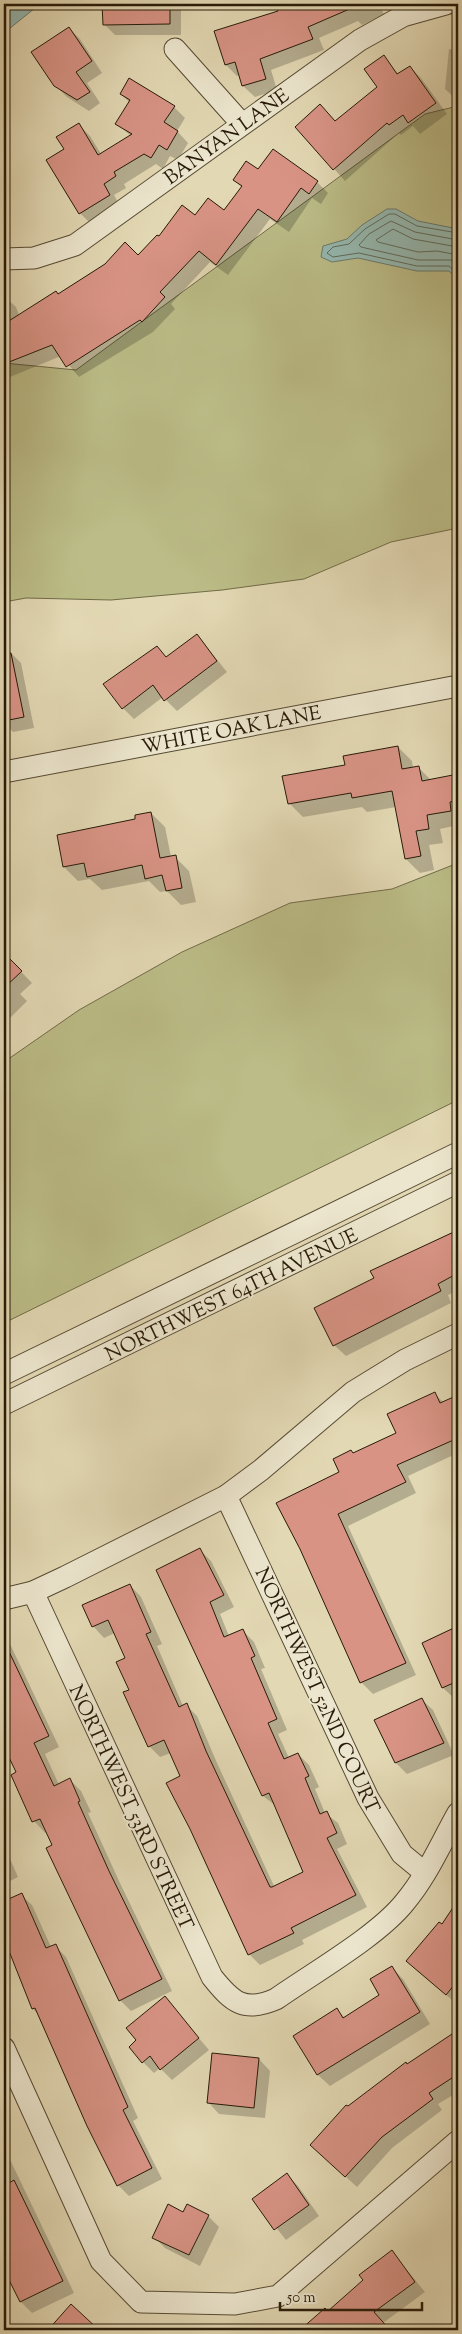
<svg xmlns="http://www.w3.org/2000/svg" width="462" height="2334" font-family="'Sorts Mill Goudy',serif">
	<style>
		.green { fill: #bbbc87; stroke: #716b48 }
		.water { fill: #95b9b1; stroke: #69796d }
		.shadow { fill: #0003 }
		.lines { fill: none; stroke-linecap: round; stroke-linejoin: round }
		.shore { stroke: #5e6a5c; stroke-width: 1 }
		.building { fill: #d89385; stroke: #271a08 }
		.minor-casing { stroke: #564a33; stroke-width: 23 }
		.minor { stroke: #ece6ce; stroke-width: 21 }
		.labels { text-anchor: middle; stroke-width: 4; stroke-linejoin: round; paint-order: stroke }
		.street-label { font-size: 20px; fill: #271a08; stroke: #ece6ce }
	</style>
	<rect width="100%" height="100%" fill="#e2d8b3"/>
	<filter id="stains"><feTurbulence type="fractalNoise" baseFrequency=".004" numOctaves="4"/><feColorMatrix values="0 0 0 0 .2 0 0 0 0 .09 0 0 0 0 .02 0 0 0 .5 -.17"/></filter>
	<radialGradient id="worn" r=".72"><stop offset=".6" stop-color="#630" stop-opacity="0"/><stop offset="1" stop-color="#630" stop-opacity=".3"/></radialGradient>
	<!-- green -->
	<g class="green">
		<polygon points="458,106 458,528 391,542 304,579 222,590 111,600 26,598 4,602 4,363 76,370 425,114"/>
		<polygon points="458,863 458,1100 4,1323 4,1062 79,1010 182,952 290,903 392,889"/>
	</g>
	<!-- water -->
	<g class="water">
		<polygon points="4,4 40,4 4,33"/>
		<polygon points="387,209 396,209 418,221 458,229 458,289 454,276 449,271 417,271 358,258 332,262 321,257 323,246 347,239 362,225"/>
	</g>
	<!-- shadow -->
	<g class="shadow">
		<polygon points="104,4 181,4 181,35 115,35 104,24"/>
		<polygon points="276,4 378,4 384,14 362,25 358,21 319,38 324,50 271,70 277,90 255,97 243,86 240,75 237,76 226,65 216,32 280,12"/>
		<polygon points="69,28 80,39 102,73 87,83 100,103 89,111 67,97 55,85"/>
		<polygon points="449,49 458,50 458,101 445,89"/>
		<polygon points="384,57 399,75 410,67 421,78 447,114 420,134 413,126 401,135 399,133 345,181 297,127 335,122 379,88"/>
		<polygon points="121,94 174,107 185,118 177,131 188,143 178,160 170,156 163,169 156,164 124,184 126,188 114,195 120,206 91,224 80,213 65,149 79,125 90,136 101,154 131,136 117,124 130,103"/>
		<polygon points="258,171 317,182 328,193 321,204 312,198 289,232 270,219 228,275 210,262 171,304 175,309 153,332 79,377 61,356 10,377 4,371 4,296 16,307 19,315 138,257 159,238 195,216 224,212 242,188 235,180"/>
		<polygon points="197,635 227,672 177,711 163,697 134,719 123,708 157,648 167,658"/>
		<polygon points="10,652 21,663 34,728 13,732 4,723 4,653"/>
		<polygon points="398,747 412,761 413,768 418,767 431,780 458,777 458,825 440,829 443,843 429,845 434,870 420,873 406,859 396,807 367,812 362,807 303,817 289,803 346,766"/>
		<polygon points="151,813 165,827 171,857 175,857 189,871 196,902 181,905 167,891 160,892 149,881 102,890 90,879 78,881 64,867 58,836 137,820"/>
		<polygon points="4,954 32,983 20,994 27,1001 4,1024"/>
		<polygon points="458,1230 458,1290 448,1295 451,1303 346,1356 334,1345 375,1279 372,1271"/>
		<polygon points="435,1394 444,1403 458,1397 458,1453 408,1476 416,1493 348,1526 416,1675 373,1694 362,1683 301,1549 341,1473 354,1454 397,1433"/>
		<polygon points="200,1550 211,1561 234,1607 220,1614 229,1636 243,1631 254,1642 265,1668 261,1669 287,1730 278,1734 289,1758 298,1754 309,1765 319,1787 315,1789 325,1813 338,1823 347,1844 337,1849 367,1907 302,1940 304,1944 260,1965 249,1954 171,1753 160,1757 149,1746 130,1690 126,1659 115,1633 104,1638 93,1626 130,1585 141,1597 162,1644 157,1646 183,1706 186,1705 197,1716 217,1763 274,1886 305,1872 276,1806 263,1796 158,1570"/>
		<polygon points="458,1628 458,1697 455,1699 443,1688 423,1644"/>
		<polygon points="4,1637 10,1644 59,1747 45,1754 59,1785 70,1780 81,1791 91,1812 88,1813 120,1883 172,1991 131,2011 120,2000 47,1832 45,1833 34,1821 13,1775 18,1773 4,1744"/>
		<polygon points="421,1699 433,1710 454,1755 407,1774 396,1763 376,1721"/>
		<polygon points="4,1845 18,1877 4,1884"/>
		<polygon points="4,1889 9,1900 21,1895 32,1905 51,1947 55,1946 66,1957 138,2118 133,2121 162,2179 129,2196 118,2185 39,2015 33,2009 4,1936"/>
		<polygon points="458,1902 458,2005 419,1972 443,1926"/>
		<polygon points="392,1968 403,1979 430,2024 330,2086 318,2075 294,2036 337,2010 345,2018 381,1995"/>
		<polygon points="165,1998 209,2050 172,2080 160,2068 154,2073 143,2062 138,2041"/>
		<polygon points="445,2041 458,2049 458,2092 438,2104 442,2110 392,2148 357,2187 322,2155 348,2108"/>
		<polygon points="259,2059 270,2071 265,2118 219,2114 208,2102"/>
		<polygon points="4,2147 74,2293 32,2313 21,2302 4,2267"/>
		<polygon points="287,2175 298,2186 319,2216 286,2240 253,2199"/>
		<polygon points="184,2213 208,2216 219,2227 200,2266 165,2248 154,2237"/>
		<polygon points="392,2252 425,2292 383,2323 390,2330 315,2330 309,2324 328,2312 365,2280"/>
	</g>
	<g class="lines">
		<!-- shore -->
		<g class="shore">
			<polyline points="458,233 417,226 395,214 389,214 365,229 349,244 333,247 327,253 333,257 359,253 417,266 449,266 458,274"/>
			<polyline points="458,240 415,232 391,221 369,234 359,245 361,247 418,260 451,260 458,265"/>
			<polyline points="458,247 413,239 393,229 376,240 378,242 418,252 437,251 458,255"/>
		</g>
	</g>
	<!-- building -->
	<g class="building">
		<polygon points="102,4 170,4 170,24 103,25"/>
		<polygon points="275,4 361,4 308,27 313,39 260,59 266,79 242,86 235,62 225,65 214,31 278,11"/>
		<polygon points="69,27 92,61 76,72 90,92 77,100 54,86 31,52"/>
		<polygon points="384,55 397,74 410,66 436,103 408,123 403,115 389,125 387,123 333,170 295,127 320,104 335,121 377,87 364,69"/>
		<polygon points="129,78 175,106 164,122 178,131 167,150 159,145 151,158 144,154 114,172 116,176 104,184 110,195 79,214 46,160 64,149 56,137 79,123 98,155 132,134 115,124 130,100 120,94"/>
		<polygon points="273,149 318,181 309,194 301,188 277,222 258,209 216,265 199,251 160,292 165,297 142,322 140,320 66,367 52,345 4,364 4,324 56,291 58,294 105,264 125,242 138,255 157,235 159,236 182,205 195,215 208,198 224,210 242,186 233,180 246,161 258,169"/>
		<polygon points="197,634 217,661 164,701 153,685 122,709 103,684 157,646 166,657"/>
		<polygon points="11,653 24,717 4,721 4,654"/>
		<polygon points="398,746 402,769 419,766 422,781 458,774 458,800 450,802 451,811 427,815 429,829 416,831 421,856 405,859 392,791 352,798 351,793 288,804 282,776 345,765 343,756"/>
		<polygon points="151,812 160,858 176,855 182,888 166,891 162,875 145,879 142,865 87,877 84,863 63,867 57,835 135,819 135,815"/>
		<polygon points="4,953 22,971 4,988"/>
		<polygon points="458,1230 458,1273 438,1284 441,1291 333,1346 314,1308 374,1278 370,1271"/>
		<polygon points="435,1392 440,1403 458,1395 458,1438 397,1465 406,1482 338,1514 406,1663 360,1683 300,1549 276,1503 339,1472 333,1459 351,1450 353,1453 396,1433 387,1414"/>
		<polygon points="200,1548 224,1595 210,1602 224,1637 243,1629 255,1656 251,1658 277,1719 268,1723 284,1759 298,1753 309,1776 305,1778 320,1814 327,1811 337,1833 327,1838 356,1895 291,1928 294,1933 248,1955 190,1829 166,1783 180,1776 164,1740 148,1747 123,1692 129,1690 116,1662 125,1658 108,1620 92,1627 82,1605 130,1584 151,1632 146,1634 179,1707 187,1703 206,1751 270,1887 272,1887 303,1872 269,1793 262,1796 156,1570"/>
		<polygon points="458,1626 458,1681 442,1688 422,1643"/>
		<polygon points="4,1641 49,1736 34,1743 54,1786 70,1778 80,1801 78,1802 109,1871 162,1979 119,2001 46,1848 52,1845 40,1819 32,1822 11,1775 16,1772 4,1747"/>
		<polygon points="422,1698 444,1743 395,1763 374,1720"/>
		<polygon points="22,1893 46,1948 56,1944 128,2107 123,2110 152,2168 117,2186 87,2126 35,2008 32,2009 7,1946 4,1948 4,1901"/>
		<polygon points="458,1900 458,1980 446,1995 406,1961 439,1922 442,1924"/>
		<polygon points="392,1966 420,2012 317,2075 293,2036 337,2008 343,2018 379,1995 370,1979"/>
		<polygon points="165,1996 199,2038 160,2070 150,2056 142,2063 129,2047 136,2040 126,2028"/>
		<polygon points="458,2030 458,2074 429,2093 433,2099 382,2137 345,2177 310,2145 346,2105 348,2106 406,2062 407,2064"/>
		<polygon points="212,2053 259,2058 254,2108 207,2103"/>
		<polygon points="287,2173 309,2205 274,2230 252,2199"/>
		<polygon points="14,2180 63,2281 20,2302 4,2270 4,2186"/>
		<polygon points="168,2204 183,2212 187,2204 209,2215 189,2255 152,2238"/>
		<polygon points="392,2250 415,2282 374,2312 390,2330 300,2330 325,2308 328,2311 363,2280 359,2275"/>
		<polygon points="71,2304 99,2330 48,2330"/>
	</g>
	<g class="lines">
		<!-- minor casing -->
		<g class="minor-casing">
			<g id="minor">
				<polyline points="175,49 242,124"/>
				<polyline points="4,259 34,258 75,245 360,40 403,16 446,4"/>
				<polyline points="4,772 458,686"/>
				<polyline points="4,1374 458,1153"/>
				<polyline points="4,1404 458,1182"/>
				<polyline points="226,1496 368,1798 402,1854 425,1873"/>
				<path d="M33,1592L212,1977C232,2002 244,2013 276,1999C313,1973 378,1936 405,1902C427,1876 441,1843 458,1813"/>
				<polyline points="4,1599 33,1592 65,1577 226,1496 261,1470 353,1392 405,1360 458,1334"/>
				<polyline points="4,2048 101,2261 141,2302 235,2304 278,2296 458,2141"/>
			</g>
		</g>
		<!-- minor -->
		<use href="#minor" class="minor"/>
	</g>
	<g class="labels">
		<!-- street labels -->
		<g class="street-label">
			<text transform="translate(226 136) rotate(-36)" y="7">BANYAN LANE</text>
			<text transform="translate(231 729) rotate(-11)" y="7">WHITE OAK LANE</text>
			<text transform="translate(231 1294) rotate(-26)" y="7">NORTHWEST 64TH AVENUE</text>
			<text transform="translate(318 1690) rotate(65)" y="7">NORTHWEST 52ND COURT</text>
			<text transform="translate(132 1807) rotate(65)" y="7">NORTHWEST 53RD STREET</text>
		</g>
	</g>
	<!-- margin -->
	<rect width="462" height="2334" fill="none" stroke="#e2d8b3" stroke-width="20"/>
	<rect x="5" y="5" width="452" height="2324" fill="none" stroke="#271a08" stroke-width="2.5"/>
	<rect x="10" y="10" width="442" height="2314" fill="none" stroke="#271a08"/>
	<!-- scale -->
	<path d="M280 2302v8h142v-8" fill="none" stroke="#271a08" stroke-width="2.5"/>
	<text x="287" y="2302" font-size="15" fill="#271a08" stroke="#ece6ce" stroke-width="4" paint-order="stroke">50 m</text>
	<rect width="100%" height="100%" filter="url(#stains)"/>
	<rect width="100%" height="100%" fill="url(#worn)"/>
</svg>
